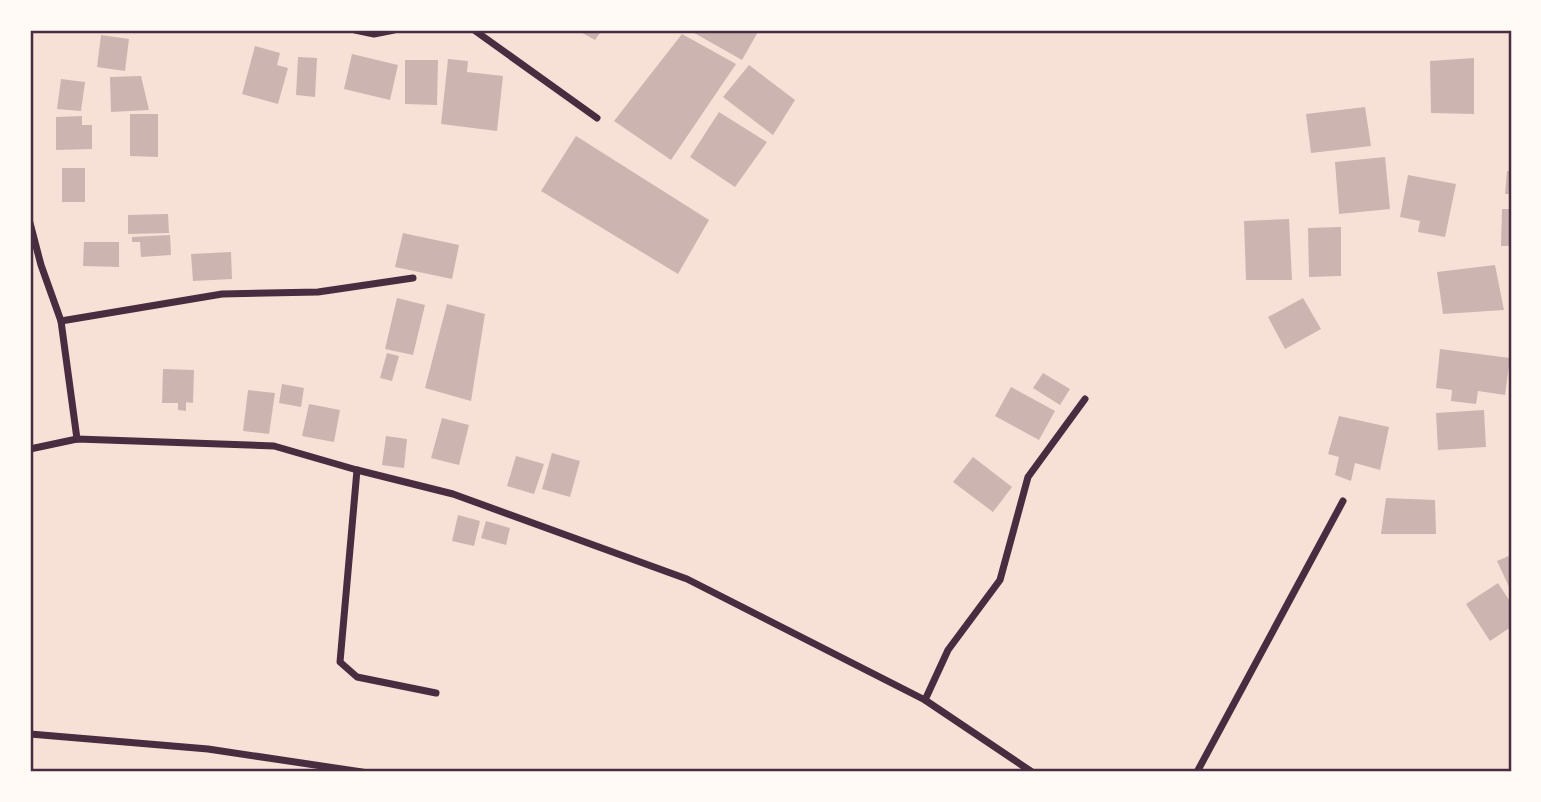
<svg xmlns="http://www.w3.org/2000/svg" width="1541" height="802" font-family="Overpass,sans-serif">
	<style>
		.building { fill: #ccb4b1 }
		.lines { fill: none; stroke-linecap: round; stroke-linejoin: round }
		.minor { stroke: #4a2c40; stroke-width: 7 }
		.neatline { fill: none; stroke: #4a2c40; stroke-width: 2.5 }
	</style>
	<rect width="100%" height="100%" fill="#f7e1d7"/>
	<!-- building -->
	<g class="building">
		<polygon points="577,30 602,30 595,40"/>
		<polygon points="689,30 759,30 742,60"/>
		<polygon points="682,34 736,64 671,160 614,121"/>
		<polygon points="101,35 129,39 125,71 97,67"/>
		<polygon points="255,46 280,53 277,65 288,68 278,104 242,94"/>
		<polygon points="352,54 398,65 390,100 344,89"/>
		<polygon points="298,57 317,58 315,97 296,95"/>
		<polygon points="1474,58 1474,114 1431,113 1430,61"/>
		<polygon points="448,59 468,61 467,72 503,76 497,131 441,124"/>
		<polygon points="405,60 438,60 437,105 405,104"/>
		<polygon points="749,65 795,100 773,135 723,97"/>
		<polygon points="141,76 149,110 111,112 110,77"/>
		<polygon points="61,79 85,82 81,111 57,109"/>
		<polygon points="1365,107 1371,146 1311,153 1306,114"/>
		<polygon points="719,112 767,142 735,187 690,157"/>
		<polygon points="130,114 158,114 158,157 130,156"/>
		<polygon points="82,116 82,125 92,125 92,149 56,150 56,117"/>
		<polygon points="576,136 709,220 678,274 541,191"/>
		<polygon points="1385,157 1390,209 1339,214 1335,162"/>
		<rect x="62" y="168" width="23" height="34"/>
		<polygon points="1507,171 1511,171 1511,194 1505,194"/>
		<polygon points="1408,175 1456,184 1445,237 1418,232 1420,221 1400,217"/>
		<polygon points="1502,209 1511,209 1511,246 1501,246"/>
		<polygon points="168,214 169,233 128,234 128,215"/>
		<polygon points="1289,219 1292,280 1246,280 1244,221"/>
		<polygon points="1341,227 1341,276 1309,277 1308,228"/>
		<polygon points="403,233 459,245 452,279 395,267"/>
		<polygon points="170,235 171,255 141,257 140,242 132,242 132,237"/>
		<polygon points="84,242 119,242 119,267 83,266"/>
		<polygon points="231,252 232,279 193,281 191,254"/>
		<polygon points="1495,265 1504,310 1443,314 1437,272"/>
		<polygon points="397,298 425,305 413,355 385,349"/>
		<polygon points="1303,298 1321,329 1285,349 1268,317"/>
		<polygon points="447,304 485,314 471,401 425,388"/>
		<polygon points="1440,349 1510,358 1505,395 1478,391 1476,404 1451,401 1452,390 1436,388"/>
		<polygon points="387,353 399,356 392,381 380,378"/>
		<polygon points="163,369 194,370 193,403 186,402 186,411 178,410 178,403 162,403"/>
		<polygon points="1043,373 1070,389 1060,405 1033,388"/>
		<polygon points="282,384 304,388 301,407 279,403"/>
		<polygon points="1011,387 1055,411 1039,440 995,416"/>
		<polygon points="248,390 275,393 269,434 243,431"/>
		<polygon points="309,404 340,410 334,442 302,436"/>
		<polygon points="1484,410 1486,447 1438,450 1436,413"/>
		<polygon points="1339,416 1389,427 1380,470 1355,463 1351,481 1335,475 1339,457 1328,454"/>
		<polygon points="442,418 469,425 459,465 431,458"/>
		<polygon points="386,436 407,439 404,468 382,465"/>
		<polygon points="552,453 580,461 570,497 542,489"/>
		<polygon points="516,456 544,464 534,494 507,486"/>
		<polygon points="973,457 1012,487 993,512 953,482"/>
		<polygon points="1386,498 1435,500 1436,534 1381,534"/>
		<polygon points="458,515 480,521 474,546 452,541"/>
		<polygon points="486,521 510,528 506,545 481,538"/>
		<polygon points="1511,555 1511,591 1497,561"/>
		<polygon points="1498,583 1511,603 1511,627 1490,641 1466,604"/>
	</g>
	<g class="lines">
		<!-- minor -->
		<g class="minor">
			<polyline points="355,30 374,34 394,30"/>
			<polyline points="474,30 597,118"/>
			<polyline points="30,223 41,265 61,321 77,439"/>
			<polyline points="61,321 222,294 318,292 413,278"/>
			<polyline points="30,449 77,439 274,446 357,470 453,494 687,579 925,700 1032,772"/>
			<polyline points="357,470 340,662 357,677 436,693"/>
			<polyline points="925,700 948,650 1000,580 1028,477 1085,399"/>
			<polyline points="30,734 208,749 362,772"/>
			<polyline points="1197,772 1343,501"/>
		</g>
	</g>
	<!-- border -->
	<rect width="1541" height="802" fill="none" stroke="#fffaf5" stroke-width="63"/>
	<rect x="32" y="32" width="1478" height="738" class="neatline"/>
</svg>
